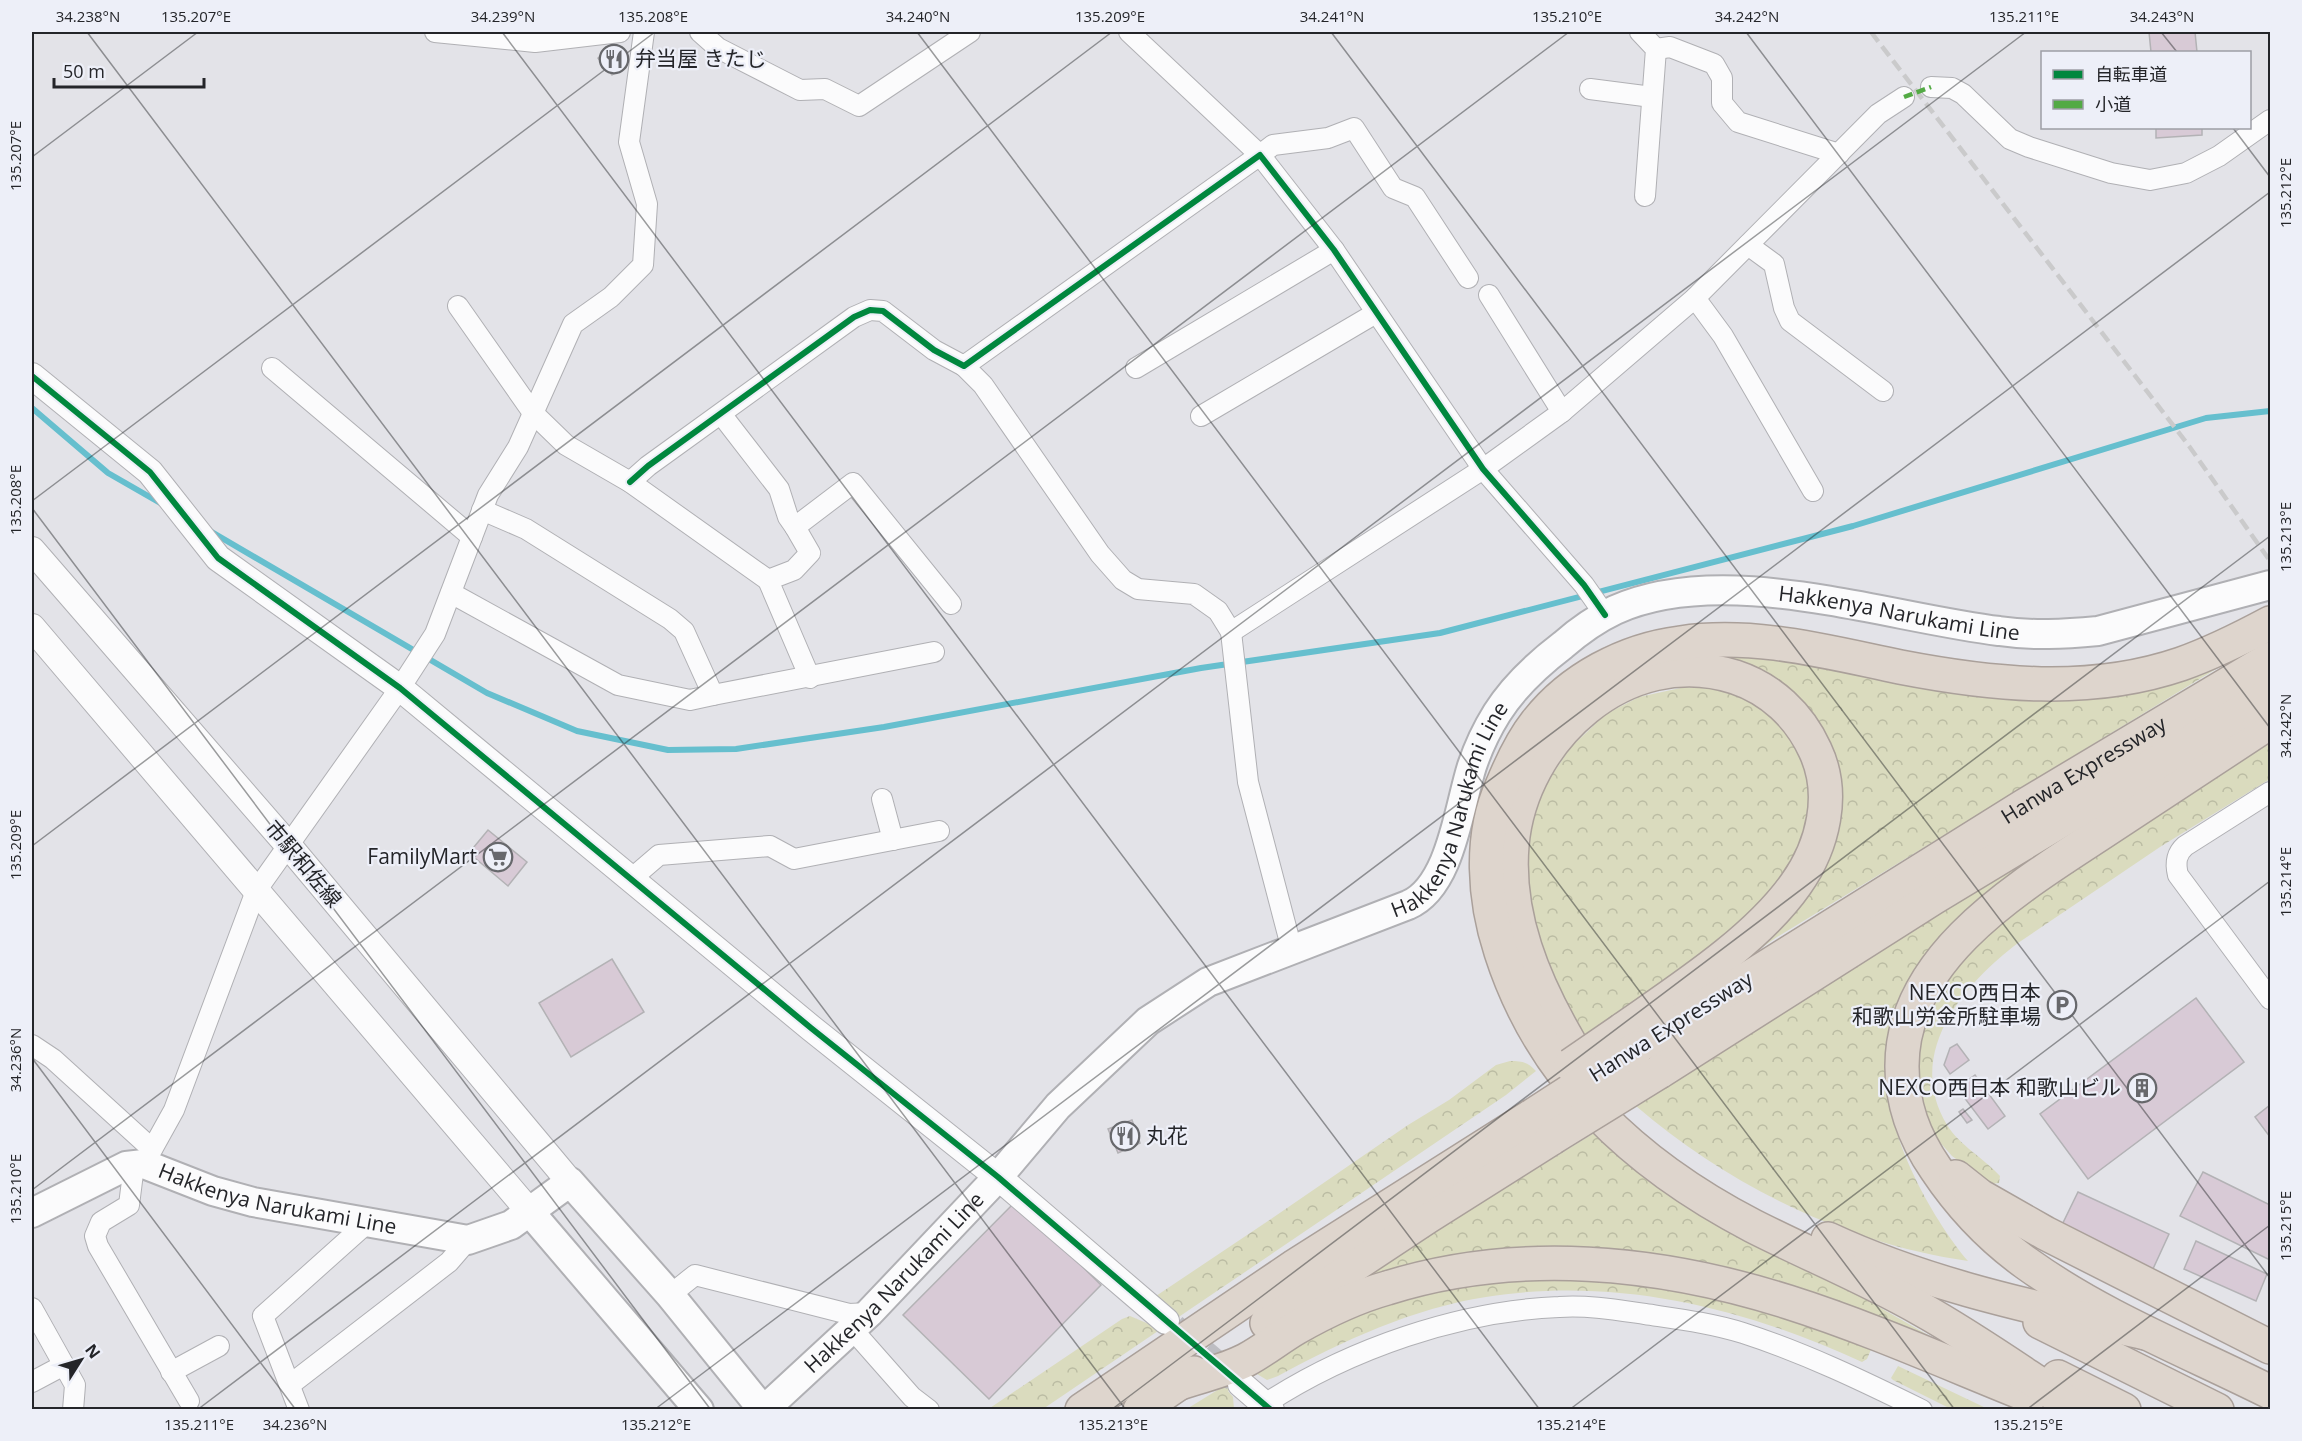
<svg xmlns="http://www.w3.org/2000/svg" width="2302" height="1441" font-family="'Open Sans','Noto Sans JP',sans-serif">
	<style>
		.forest { fill: url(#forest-crowns) }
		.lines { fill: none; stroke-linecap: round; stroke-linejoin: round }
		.stream { stroke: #66bfce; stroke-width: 6 }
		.building { fill: #d8cad6; stroke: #b3b2b5; stroke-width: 1.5 }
		.tertiary-tunnel { stroke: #bdbdc2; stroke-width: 26; stroke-dasharray: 26 13; stroke-linecap: butt }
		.minor-casing { stroke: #b0b0b4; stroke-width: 22 }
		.tertiary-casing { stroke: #b0b0b4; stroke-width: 28 }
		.secondary-casing { stroke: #b0b0b4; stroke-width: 32 }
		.motorway-casing { stroke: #aaa09a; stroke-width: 36 }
		.minor { stroke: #fbfbfc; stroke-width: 20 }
		.tertiary { stroke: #fbfbfc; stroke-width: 26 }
		.secondary { stroke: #fbfbfc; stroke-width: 28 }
		.motorway { stroke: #ded5cd; stroke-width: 33 }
		.rail { stroke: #cacacb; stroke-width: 4.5; stroke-dasharray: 12 6; stroke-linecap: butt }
		.motorway-bridge-casing { stroke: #aaa09a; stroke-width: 36; stroke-linecap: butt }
		.motorway-bridge { stroke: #ded5cd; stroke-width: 33 }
		.quiet { stroke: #53aa44; stroke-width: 4.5; stroke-dasharray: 9 4.5; stroke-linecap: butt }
		.cycleway-casing { stroke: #edeff8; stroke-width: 10 }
		.cycleway { stroke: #00873e; stroke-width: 6 }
		.ticks { fill: none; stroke: #242529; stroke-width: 1.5; stroke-opacity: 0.45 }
		.labels { text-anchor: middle; stroke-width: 4.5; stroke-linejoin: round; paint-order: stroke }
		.poi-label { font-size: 21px; fill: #242529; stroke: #edeff8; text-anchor: end }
		.street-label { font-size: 21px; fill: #242529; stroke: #edeff8 }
		.neatline { fill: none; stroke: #242529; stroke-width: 2 }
		.ticks-label { font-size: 15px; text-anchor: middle; fill: #242529 }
	</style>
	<defs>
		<pattern id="forest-crowns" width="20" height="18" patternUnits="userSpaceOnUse" patternTransform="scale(1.5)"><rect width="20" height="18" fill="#dadbbe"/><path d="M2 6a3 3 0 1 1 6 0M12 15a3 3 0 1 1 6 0" fill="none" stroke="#bbbca3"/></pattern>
	</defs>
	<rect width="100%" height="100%" fill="#e3e3e8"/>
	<!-- forest -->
	<g class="forest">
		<polygon points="1736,652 1925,685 2239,655 1777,937 1733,968 1813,882 1808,709 1635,667"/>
		<polygon points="1685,687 1717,689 1749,698 1774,716 1805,757 1813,813 1785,882 1698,959 1582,1039 1544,974 1523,874 1535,806 1550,778 1571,747 1606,714 1639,697"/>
		<path d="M2270,742V779L2160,847L2018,943C1963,985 1904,1053 1947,1125C1960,1146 1984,1158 2000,1176L1999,1183L1991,1184L1952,1156L1937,1139L1926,1122L1912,1071L1920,1023L1955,962L2063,873Z"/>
		<path d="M2052,845L2034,862C1997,904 1960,946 1923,988C1914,998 1894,1015 1891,1026C1866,1099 1923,1207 1968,1261C1847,1244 1729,1186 1636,1106L2017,864Z"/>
		<path d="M1510,1061C1522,1061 1528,1062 1536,1071L1506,1095L1043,1409L987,1410L1122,1319L1130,1316L1156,1327V1296L1271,1219L1408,1125L1449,1100L1496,1065Z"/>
		<polygon points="1599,1130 1844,1287 1935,1339 1675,1264 1345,1291 1483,1201"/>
		<path d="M1558,1272L1742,1297L1872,1347L1867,1359L1862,1362C1745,1308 1616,1276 1486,1297C1414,1308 1342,1341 1278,1376L1267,1380L1257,1374L1228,1391L1233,1397L1234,1409L1185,1410L1307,1335L1422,1288Z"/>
		<polygon points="1898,1366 1988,1409 1951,1409 1893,1380 1891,1378"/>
	</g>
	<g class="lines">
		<!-- stream -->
		<g class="stream">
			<polyline points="32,408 108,473 162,504"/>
			<polyline points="210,531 487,693 577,731 668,750 736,749 884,727 1201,668 1440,633 1853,526 2206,418 2270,411"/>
		</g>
	</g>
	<!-- building -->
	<g class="building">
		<polygon points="2149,32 2195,32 2197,52 2151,52"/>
		<polygon points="613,46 630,61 612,75 598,58"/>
		<polygon points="2156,128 2202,128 2202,135 2156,138"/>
		<polygon points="488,830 527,862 508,886 469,853"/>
		<polygon points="612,959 644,1012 571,1057 539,1003"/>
		<polygon points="2196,998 2244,1062 2088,1179 2040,1114"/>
		<polygon points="1957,1044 1969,1060 1950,1074 1944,1065 1950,1048"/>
		<polygon points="1975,1075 2005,1116 1988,1129 1957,1088"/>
		<polygon points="2270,1105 2270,1137 2255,1117"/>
		<polygon points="1963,1109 1972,1120 1967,1123 1959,1112"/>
		<polygon points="1132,1120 1140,1143 1118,1153 1108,1129"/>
		<polygon points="2203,1172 2270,1205 2270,1260 2180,1216"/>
		<polygon points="2078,1192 2169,1234 2152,1271 2060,1229"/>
		<polygon points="1016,1201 1101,1285 989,1399 903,1315"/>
		<polygon points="2196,1241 2267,1274 2256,1301 2184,1269"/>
	</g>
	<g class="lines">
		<!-- tertiary-tunnel -->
		<polyline class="tertiary-tunnel" points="1174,1327 1235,1379"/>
		<!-- minor casing -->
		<g class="minor-casing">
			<g id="minor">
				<polyline points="435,32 535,42 620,32"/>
				<polyline points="700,32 718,48 800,90 825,89 859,106 970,32"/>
				<polyline points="1129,32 1260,155 1273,145 1328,138 1354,128 1393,188 1415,197 1468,278"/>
				<polyline points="1640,32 1656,49 1645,196"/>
				<polyline points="1656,49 1670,47 1714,64 1722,78 1722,103 1738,122 1839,154"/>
				<polyline points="1931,87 1952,88 1963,94 2010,139 2029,147 2111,173 2150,180 2186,173 2219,156 2270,120"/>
				<polyline points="1590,89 1652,97"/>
				<polyline points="1748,245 1774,264 1784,308 1790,321 1883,391"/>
				<polyline points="1489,295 1562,412"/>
				<polyline points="1695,298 1723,336 1813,491"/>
				<polyline points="458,306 533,413 566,445 630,482 768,580"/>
				<polyline points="964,366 983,385 1100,554 1123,580 1138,589 1194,594 1218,611 1231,632 1248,782 1292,950"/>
				<polyline points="272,368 472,537"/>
				<polyline points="1136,368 1334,250"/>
				<polyline points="721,414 779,489 788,517 795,527 853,483 951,604"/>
				<polyline points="1201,416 1376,313"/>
				<polyline points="630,482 648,466 854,317 870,310 883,311 934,350 964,366 1260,155 1334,250 1483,469 1584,585 1605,615"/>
				<polyline points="795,527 810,553 794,570 768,580 810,678"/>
				<polyline points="451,593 618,685 690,700 713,695 684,631 670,619 526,529 482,510"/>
				<polyline points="1231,632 1483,469 1562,412 1695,298 1878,114 1904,97"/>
				<polyline points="713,695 934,652"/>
				<path d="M2270,792L2185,846C2176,854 2175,863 2178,875L2270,999"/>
				<polyline points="882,799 893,840"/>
				<polyline points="631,879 659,855 770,846 794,859 939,831"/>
				<polyline points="32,1045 53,1059 152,1149"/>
				<polyline points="144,1164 174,1110 256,891 400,688 435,634 488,495 518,447 573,324 611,297 643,265 647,204 629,142 644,32"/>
				<polyline points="134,1165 129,1205 101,1222 95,1236 98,1246 189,1401"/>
				<polyline points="670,1295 695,1275 849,1314 869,1313"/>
				<polyline points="32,1308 75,1385 73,1410"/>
				<polyline points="852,1329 912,1397 929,1410"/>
				<polyline points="171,1372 219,1346"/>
				<polyline points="32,1382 64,1365"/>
				<polyline points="291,1384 449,1262 468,1240"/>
				<path d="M1265,1404C1349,1349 1459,1311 1559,1307C1588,1305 1617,1310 1645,1314C1678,1319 1711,1323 1743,1333C1805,1353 1863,1381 1922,1410"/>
				<polyline points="299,1410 263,1316 367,1223"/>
			</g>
		</g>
		<!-- tertiary casing -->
		<g class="tertiary-casing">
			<g id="tertiary">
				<polyline points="32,376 150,472 218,558 400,688 811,1028 998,1177 1166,1321"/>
				<polyline points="32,550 288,845 570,1182"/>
				<polyline points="32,627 529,1211"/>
				<polyline points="1241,1384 1271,1410"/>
			</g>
		</g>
		<!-- secondary casing -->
		<g class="secondary-casing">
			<g id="secondary">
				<polyline points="529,1211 699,1410"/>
				<path id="s1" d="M32,1213L126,1166L144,1164L213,1191L253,1202L468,1240L511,1225L570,1182L670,1295L763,1410"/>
				<path id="s2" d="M764,1410L869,1313L998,1177L1058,1106L1148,1021L1208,982L1408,905C1451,887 1459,806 1472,766C1478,748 1487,729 1497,713C1514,686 1538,664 1563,645C1579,631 1596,619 1615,610C1724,561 1885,617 1999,631C2032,636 2065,634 2098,631L2270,585"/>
			</g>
		</g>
		<!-- motorway casing -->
		<g class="motorway-casing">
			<g id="motorway">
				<path d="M2270,722C2216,757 2163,793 2109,828C2026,883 1901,954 1902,1067C1902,1105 1914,1137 1936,1169C1960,1205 1990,1237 2026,1263C2101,1317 2188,1351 2270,1392"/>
				<path d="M1569,1042C1534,982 1506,916 1512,845C1521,739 1626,642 1735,677C1771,689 1799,715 1815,750C1836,794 1823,846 1796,884C1756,941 1679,990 1622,1030"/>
				<path id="s3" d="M1637,1048L2024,806L2270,659"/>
				<polyline points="1659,1072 1933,898 2270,694"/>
				<polyline points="1956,1177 1980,1196 2045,1233 2270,1347"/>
				<path d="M1828,1239C1929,1286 2037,1308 2145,1333"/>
				<polyline points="2040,1322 2217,1410"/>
				<polyline points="1267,1323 1427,1217 1552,1138"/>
				<polyline points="2058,1377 2124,1410"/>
				<path d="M1177,1384C1199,1376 1225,1371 1246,1360C1263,1351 1279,1338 1296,1328C1324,1312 1355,1297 1387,1288C1518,1247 1659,1261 1788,1302C1870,1328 1950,1364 2030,1396"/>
				<polyline points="1082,1410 1295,1266 1532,1116"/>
				<polyline points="1140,1410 1194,1373"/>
				<path d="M2079,1410C2026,1376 1975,1339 1921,1309C1867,1278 1808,1254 1753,1226C1636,1165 1542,1080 1501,952C1484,900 1479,837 1502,786C1511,764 1521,742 1536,723C1570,679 1625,650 1680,643C1755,632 1827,652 1900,667C1993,685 2090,695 2181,664C2212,653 2242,638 2270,623"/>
			</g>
		</g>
		<!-- minor -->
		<use href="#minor" class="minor"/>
		<!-- tertiary -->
		<use href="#tertiary" class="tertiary"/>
		<!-- secondary -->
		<use href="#secondary" class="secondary"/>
		<!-- motorway -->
		<use href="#motorway" class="motorway"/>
		<!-- rail -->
		<polyline class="rail" points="1871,32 2189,446 2270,561"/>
		<!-- motorway-bridge casing -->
		<g class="motorway-bridge-casing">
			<g id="motorway-bridge">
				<polyline points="1571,1065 1622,1030"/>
				<polyline points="1532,1116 1637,1048"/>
				<polyline points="1552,1138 1659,1072"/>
			</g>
		</g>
		<!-- motorway-bridge -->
		<use href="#motorway-bridge" class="motorway-bridge"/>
		<!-- quiet -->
		<polyline class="quiet" points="1904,97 1931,87"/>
		<!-- cycleway casing -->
		<g class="cycleway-casing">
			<g id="cycleway">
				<polyline points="32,376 150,472 218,558 400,688 811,1028 998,1177 1271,1410"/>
				<polyline points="630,482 648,466 854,317 870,310 883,311 934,350 964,366 1260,155 1334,250 1483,469 1584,585 1605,615"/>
			</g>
		</g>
		<!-- cycleway -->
		<use href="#cycleway" class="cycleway"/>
	</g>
	<!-- ticks -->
	<path class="ticks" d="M87,32L1126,1410M502,32L1540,1410M917,32L1955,1410M1331,32L2270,1278M1746,32L2270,728M2161,32L2177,52M2233,128L2270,177M32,157L198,32M32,501L655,32M32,508L711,1410M32,846L1112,32M32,1058L296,1410M32,1190L1569,32M197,1410L2026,32M654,1410L2270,192M1111,1410L2270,536M1569,1410L2270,881M2026,1410L2270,1225"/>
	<!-- icons -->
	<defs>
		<g id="restaurant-ring" transform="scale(1.5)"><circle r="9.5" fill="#edeff8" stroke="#67686c" stroke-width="1.5"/><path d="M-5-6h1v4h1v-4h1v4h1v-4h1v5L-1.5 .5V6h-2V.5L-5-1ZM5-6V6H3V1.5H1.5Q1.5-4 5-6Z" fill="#67686c"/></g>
		<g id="supermarket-ring" transform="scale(1.5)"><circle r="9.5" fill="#edeff8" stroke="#67686c" stroke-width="1.5"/><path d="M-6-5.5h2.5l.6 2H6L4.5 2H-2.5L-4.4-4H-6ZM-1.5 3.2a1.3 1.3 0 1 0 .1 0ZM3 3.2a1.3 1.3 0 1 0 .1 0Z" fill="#67686c"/></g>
		<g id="parking-ring" transform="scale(1.5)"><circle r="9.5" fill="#edeff8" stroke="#67686c" stroke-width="1.5"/><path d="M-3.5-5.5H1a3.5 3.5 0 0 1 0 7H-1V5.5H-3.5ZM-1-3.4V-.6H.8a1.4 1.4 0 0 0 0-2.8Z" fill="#67686c"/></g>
		<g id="building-ring" transform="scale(1.5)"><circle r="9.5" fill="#edeff8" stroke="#67686c" stroke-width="1.5"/><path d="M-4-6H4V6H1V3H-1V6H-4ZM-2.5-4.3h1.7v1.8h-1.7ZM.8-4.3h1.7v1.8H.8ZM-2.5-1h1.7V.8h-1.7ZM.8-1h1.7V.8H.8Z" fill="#67686c"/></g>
	</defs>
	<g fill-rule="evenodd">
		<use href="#restaurant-ring" x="614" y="59"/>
		<use href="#supermarket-ring" x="498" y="857"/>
		<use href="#parking-ring" x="2062" y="1005"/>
		<use href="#building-ring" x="2142" y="1088"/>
		<use href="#restaurant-ring" x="1125" y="1136"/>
	</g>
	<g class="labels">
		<!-- poi labels -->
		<g class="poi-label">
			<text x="635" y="66" text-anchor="start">弁当屋 きたじ</text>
			<text x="477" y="864">FamilyMart</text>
			<text x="2041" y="1000">NEXCO西日本<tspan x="2041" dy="24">和歌山労金所駐車場</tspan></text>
			<text x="2121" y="1095">NEXCO西日本 和歌山ビル</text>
			<text x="1146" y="1143" text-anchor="start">丸花</text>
		</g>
		<!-- street labels -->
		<g class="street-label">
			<text dy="7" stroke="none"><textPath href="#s2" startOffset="1496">Hakkenya Narukami Line</textPath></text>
			<text dy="7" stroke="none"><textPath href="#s3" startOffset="526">Hanwa Expressway</textPath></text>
			<text dy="7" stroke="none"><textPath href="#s2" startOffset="938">Hakkenya Narukami Line</textPath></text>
			<text transform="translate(303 864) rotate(50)" y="7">市駅和佐線</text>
			<text transform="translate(1671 1027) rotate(-32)" y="7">Hanwa Expressway</text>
			<text dy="7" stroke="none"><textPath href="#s1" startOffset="262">Hakkenya Narukami Line</textPath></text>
			<text dy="7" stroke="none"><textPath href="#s2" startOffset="182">Hakkenya Narukami Line</textPath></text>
		</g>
	</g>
	<!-- border -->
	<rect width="2302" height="1441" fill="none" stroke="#edeff8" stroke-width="66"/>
	<!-- legend -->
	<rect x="2041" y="51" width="210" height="78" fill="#edeff8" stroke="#9d9ea5" stroke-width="1.5"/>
	<rect x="2053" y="70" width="30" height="9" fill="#00873e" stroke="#9d9ea5" stroke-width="1.5"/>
	<text x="2095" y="81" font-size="18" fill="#242529">自転車道</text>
	<rect x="2053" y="100" width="30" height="9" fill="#53aa44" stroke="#9d9ea5" stroke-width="1.5"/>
	<text x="2095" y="111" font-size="18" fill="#242529">小道</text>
	<!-- north arrow -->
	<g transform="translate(81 1360) rotate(53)" stroke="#edeff8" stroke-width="4.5" paint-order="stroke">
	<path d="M0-4.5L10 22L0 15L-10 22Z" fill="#242529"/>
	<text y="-9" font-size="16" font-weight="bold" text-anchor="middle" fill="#242529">N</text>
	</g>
	<!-- scale -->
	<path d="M54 78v9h150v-9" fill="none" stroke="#242529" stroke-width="3"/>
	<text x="63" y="78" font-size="18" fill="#242529" stroke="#edeff8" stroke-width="4.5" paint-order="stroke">50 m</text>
	<rect x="33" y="33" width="2236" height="1375" class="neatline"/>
	<g class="ticks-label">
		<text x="88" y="22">34.238°N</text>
		<text x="196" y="22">135.207°E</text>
		<text x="503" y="22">34.239°N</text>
		<text x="653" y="22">135.208°E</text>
		<text x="918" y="22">34.240°N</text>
		<text x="1110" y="22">135.209°E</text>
		<text x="1332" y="22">34.241°N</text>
		<text x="1567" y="22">135.210°E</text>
		<text x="1747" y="22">34.242°N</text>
		<text x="2024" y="22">135.211°E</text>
		<text x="2162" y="22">34.243°N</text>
		<text transform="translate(16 156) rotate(-90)" y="5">135.207°E</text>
		<text transform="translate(2286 193) rotate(-90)" y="5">135.212°E</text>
		<text transform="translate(16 500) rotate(-90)" y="5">135.208°E</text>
		<text transform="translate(2286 537) rotate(-90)" y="5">135.213°E</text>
		<text transform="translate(2286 726) rotate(-90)" y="5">34.242°N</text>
		<text transform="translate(16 845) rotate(-90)" y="5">135.209°E</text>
		<text transform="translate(2286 882) rotate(-90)" y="5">135.214°E</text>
		<text transform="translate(16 1060) rotate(-90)" y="5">34.236°N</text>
		<text transform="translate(16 1189) rotate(-90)" y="5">135.210°E</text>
		<text transform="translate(2286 1226) rotate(-90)" y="5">135.215°E</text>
		<text x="199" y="1430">135.211°E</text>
		<text x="295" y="1430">34.236°N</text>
		<text x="656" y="1430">135.212°E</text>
		<text x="1113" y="1430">135.213°E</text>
		<text x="1571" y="1430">135.214°E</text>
		<text x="2028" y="1430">135.215°E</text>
	</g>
</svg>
